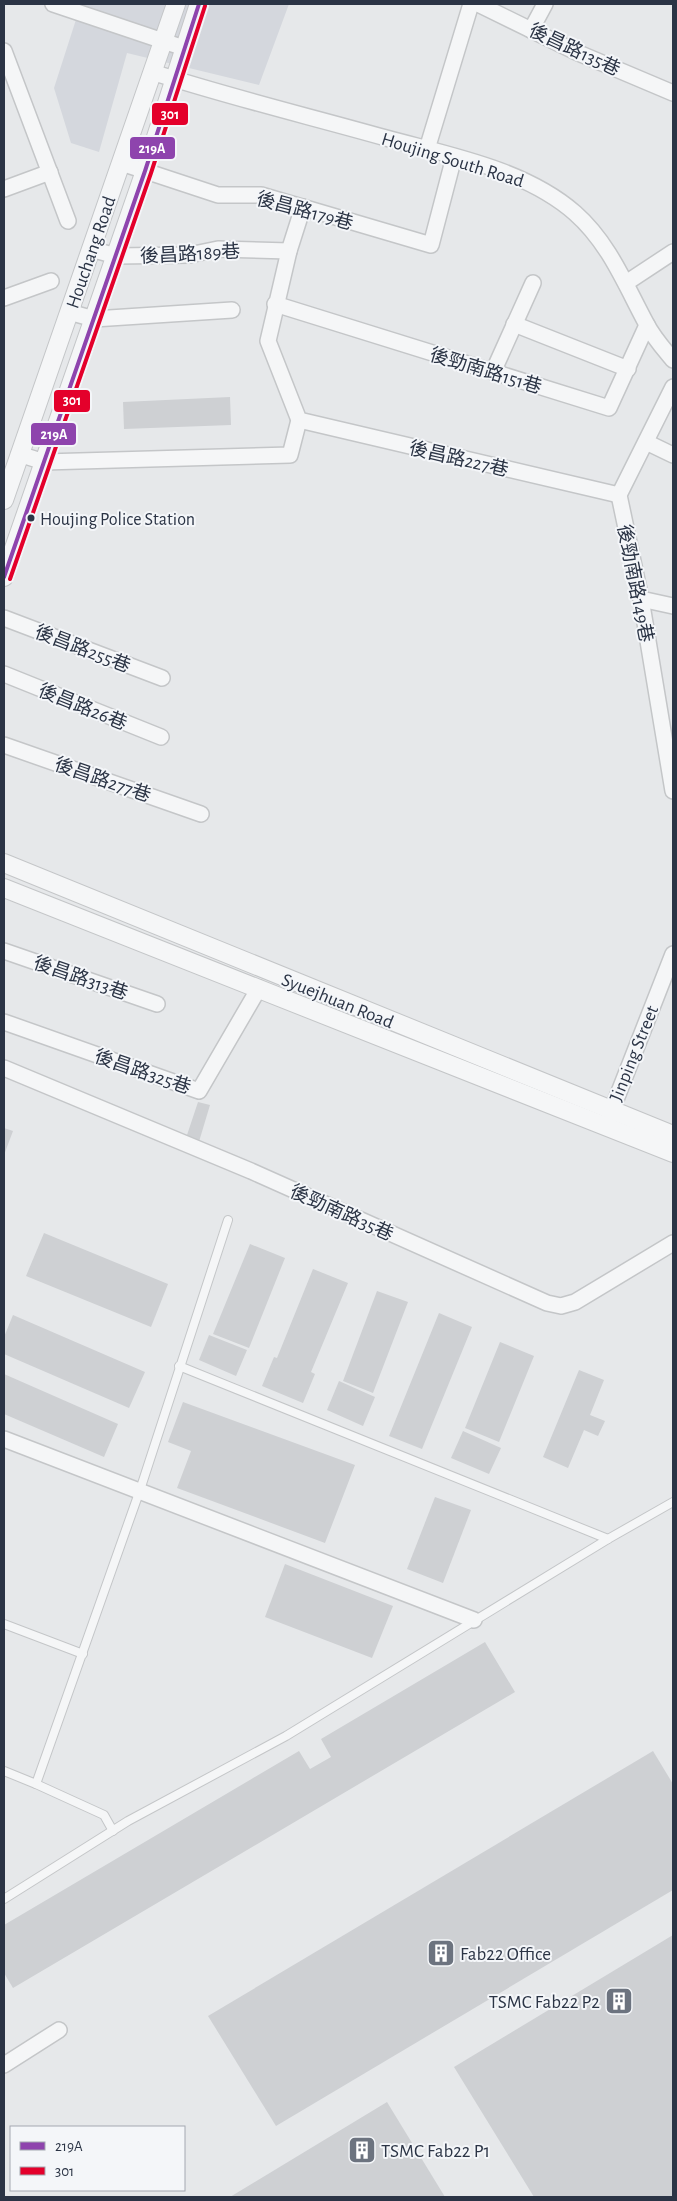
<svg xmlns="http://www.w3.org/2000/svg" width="677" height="2201" font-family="'Alegreya Sans','Noto Sans TC',sans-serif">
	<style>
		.built { fill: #d4d7dd }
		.building { fill: #ced0d3 }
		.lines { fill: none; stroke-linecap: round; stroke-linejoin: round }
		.service-casing { stroke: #c4c6c8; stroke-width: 10 }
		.minor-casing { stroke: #c4c6c8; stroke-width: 18 }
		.tertiary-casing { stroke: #c4c6c8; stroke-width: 20 }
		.service { stroke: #f5f6f7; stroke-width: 8 }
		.minor { stroke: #f5f6f7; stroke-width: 15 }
		.tertiary { stroke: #f5f6f7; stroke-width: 18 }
		.bus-1-casing { stroke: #f4f6f9; stroke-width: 8 }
		.bus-2-casing { stroke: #f4f6f9; stroke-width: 8 }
		.bus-1 { stroke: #8e44ad; stroke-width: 4 }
		.bus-2 { stroke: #e4002b; stroke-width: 4 }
		.bus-dot { fill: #2b3445; stroke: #f4f6f9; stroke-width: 2 }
		.labels { text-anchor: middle; stroke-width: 4; stroke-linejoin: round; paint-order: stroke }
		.bus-label { font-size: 18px; fill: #2b3445; stroke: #f4f6f9; text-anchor: start }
		.street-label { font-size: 19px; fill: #2b3445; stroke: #f4f6f9 }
		.poi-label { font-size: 19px; fill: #2b3445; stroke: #f4f6f9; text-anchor: start }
		.line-badge { stroke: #f4f6f9; stroke-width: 2 }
		.badge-label { font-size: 14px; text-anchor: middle; font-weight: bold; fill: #fff }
	</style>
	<rect width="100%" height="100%" fill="#e6e8ea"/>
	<!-- built -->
	<polygon class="built" points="81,4 289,4 259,85 127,53 99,152 71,143 54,88"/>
	<!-- building -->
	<g class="building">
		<polygon points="230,397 231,425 124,429 123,402"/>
		<polygon points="198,1102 210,1105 198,1145 185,1141"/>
		<polygon points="4,1128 13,1131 4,1155"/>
		<polygon points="44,1233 168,1284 151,1327 26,1276"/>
		<polygon points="250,1244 285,1258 249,1348 213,1334"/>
		<polygon points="313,1269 348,1283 311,1372 315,1374 303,1403 262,1386 274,1357 277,1358"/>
		<polygon points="377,1291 408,1302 373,1393 343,1381"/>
		<polygon points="439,1313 472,1327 422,1449 389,1436"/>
		<polygon points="13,1315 145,1372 129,1408 4,1354 4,1337"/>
		<polygon points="209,1335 247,1350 236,1376 199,1360"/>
		<polygon points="500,1342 534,1356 499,1442 465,1428"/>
		<polygon points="579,1370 604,1380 590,1415 605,1421 598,1436 584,1430 568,1468 543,1457"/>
		<polygon points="4,1374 118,1424 104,1457 4,1414"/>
		<polygon points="339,1381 375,1397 363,1426 327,1410"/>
		<polygon points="183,1402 355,1465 325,1543 177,1488 191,1451 168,1442"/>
		<polygon points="463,1431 501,1448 489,1474 451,1458"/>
		<polygon points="435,1497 471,1510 443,1583 407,1569"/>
		<polygon points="285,1564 393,1606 372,1658 265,1617"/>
		<polygon points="485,1642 515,1692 13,1988 4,1973 4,1925 299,1751 310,1769 331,1757 321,1739"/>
		<polygon points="653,1751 673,1784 673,1890 276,2126 208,2016"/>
		<polygon points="673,1935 673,2197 534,2197 454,2067"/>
		<polygon points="387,2102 445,2197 230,2197"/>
	</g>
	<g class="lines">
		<!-- service casing -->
		<g class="service-casing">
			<g id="service">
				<polyline points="179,1366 608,1539"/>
				<polyline points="4,1624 83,1654"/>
				<polyline points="4,1771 36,1784 140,1490 228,1220"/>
				<polyline points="36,1784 104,1815 113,1831"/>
				<polyline points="4,1899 128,1821 286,1736 608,1539 673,1502"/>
			</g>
		</g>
		<!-- minor casing -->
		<g class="minor-casing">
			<g id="minor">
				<polyline points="53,4 184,48"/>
				<polyline points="478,4 576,52 673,93"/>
				<polyline points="531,30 545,4"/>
				<polyline points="4,51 68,221"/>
				<path d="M152,72C229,97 308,116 386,138C448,155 525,169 575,213C609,243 625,284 646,323C653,337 663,348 673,360"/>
				<polyline points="427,149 471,4"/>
				<polyline points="121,163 218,195 261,195 431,245 454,157"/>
				<polyline points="4,189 50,172"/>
				<polyline points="303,207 289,251 268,341 299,420 619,495"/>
				<polyline points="91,249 116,256 189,255 218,249 289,251"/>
				<polyline points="626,283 673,252"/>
				<polyline points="4,298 51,281"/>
				<polyline points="275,304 609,408 647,325"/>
				<polyline points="69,312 94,319 232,310"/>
				<polyline points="514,324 628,369"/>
				<polyline points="493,372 533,283"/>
				<polyline points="673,387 619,495 641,599 673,791"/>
				<polyline points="646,442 673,455"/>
				<polyline points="19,454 44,462 290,455 299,420"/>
				<polyline points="641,599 673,606"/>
				<polyline points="4,618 162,678"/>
				<polyline points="4,674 161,737"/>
				<polyline points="4,745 201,814"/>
				<polyline points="4,951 157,1004"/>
				<polyline points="4,1022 199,1091 259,988"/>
				<polyline points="4,1068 251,1171 547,1303 561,1306 575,1302 673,1243"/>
				<polyline points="608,1120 673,954"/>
				<polyline points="4,1439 474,1620"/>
				<polyline points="4,2065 59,2030"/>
			</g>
		</g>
		<!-- tertiary casing -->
		<g class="tertiary-casing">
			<g id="tertiary">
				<polyline points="4,500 176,4"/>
				<polyline points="4,577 145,171 199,4"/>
				<polyline points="4,863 673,1135"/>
				<polyline points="4,888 673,1153"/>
			</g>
		</g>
		<!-- service -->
		<use href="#service" class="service"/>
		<!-- minor -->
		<use href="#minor" class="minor"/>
		<!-- tertiary -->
		<use href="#tertiary" class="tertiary"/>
		<!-- bus-1 casing -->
		<g class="bus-1-casing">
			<polyline id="bus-1" points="4,577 145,171 199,4"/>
		</g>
		<!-- bus-2 casing -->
		<g class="bus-2-casing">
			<polyline id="bus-2" points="10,579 151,173 205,6"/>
		</g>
		<!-- bus-1 -->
		<use href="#bus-1" class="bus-1"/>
		<!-- bus-2 -->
		<use href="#bus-2" class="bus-2"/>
	</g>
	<!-- icons -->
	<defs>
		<g id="building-square" transform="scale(1.4375)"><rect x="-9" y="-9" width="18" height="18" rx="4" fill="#6c737f" stroke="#f4f6f9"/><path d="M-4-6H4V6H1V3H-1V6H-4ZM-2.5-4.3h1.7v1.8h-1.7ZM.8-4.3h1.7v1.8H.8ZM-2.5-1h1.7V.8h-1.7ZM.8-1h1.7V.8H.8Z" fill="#fff"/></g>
	</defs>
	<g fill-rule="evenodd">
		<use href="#building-square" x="441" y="1953"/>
		<use href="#building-square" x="619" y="2001"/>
		<use href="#building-square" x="362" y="2150"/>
	</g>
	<!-- markers -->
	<circle class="bus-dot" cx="31" cy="518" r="4.5"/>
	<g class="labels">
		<!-- bus labels -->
		<g class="bus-label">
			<text x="40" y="525">Houjing Police Station</text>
		</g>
		<!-- street labels -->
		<g class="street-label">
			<text transform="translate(575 49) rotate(25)" y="7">後昌路135巷</text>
			<text transform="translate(453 159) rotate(17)" y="7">Houjing South Road</text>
			<text transform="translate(305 210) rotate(15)" y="7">後昌路179巷</text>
			<text transform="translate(90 252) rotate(-71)" y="7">Houchang Road</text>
			<text transform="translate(190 253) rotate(-3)" y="7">後昌路189巷</text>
			<text transform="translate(486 370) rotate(17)" y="7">後勁南路151巷</text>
			<text transform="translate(459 458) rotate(13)" y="7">後昌路227巷</text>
			<text transform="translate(636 583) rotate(79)" y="7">後勁南路149巷</text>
			<text transform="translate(83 648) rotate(21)" y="7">後昌路255巷</text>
			<text transform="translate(83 706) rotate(22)" y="7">後昌路26巷</text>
			<text transform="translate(103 779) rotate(19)" y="7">後昌路277巷</text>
			<text transform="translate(81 977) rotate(19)" y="7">後昌路313巷</text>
			<text transform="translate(338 1000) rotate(22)" y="7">Syuejhuan Road</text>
			<text transform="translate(633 1053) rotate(-68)" y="7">Jinping Street</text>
			<text transform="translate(143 1071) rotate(19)" y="7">後昌路325巷</text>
			<text transform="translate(342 1212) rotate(24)" y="7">後勁南路35巷</text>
		</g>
		<!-- poi labels -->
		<g class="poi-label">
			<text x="460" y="1960">Fab22 Office</text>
			<text x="600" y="2008" text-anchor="end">TSMC Fab22 P2</text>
			<text x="381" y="2157">TSMC Fab22 P1</text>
		</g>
	</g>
	<g class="line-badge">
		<rect x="151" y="102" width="38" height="24" rx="5" fill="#e4002b"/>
		<rect x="129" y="136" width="47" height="24" rx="5" fill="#8e44ad"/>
		<rect x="53" y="389" width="38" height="24" rx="5" fill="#e4002b"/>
		<rect x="30" y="422" width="47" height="24" rx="5" fill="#8e44ad"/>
	</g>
	<g class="badge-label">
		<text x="170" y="119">301</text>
		<text x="152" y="153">219A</text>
		<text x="72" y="405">301</text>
		<text x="54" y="439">219A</text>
	</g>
	<!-- border -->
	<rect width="677" height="2201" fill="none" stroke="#2b3445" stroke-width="10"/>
	<!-- legend -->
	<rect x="10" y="2126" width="175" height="65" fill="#f4f6f9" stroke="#a4a8b1"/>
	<rect x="20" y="2142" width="25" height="8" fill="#8e44ad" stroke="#a4a8b1"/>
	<text x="55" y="2151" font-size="15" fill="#2b3445">219A</text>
	<rect x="20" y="2167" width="25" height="8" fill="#e4002b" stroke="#a4a8b1"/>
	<text x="55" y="2176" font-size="15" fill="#2b3445">301</text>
</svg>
